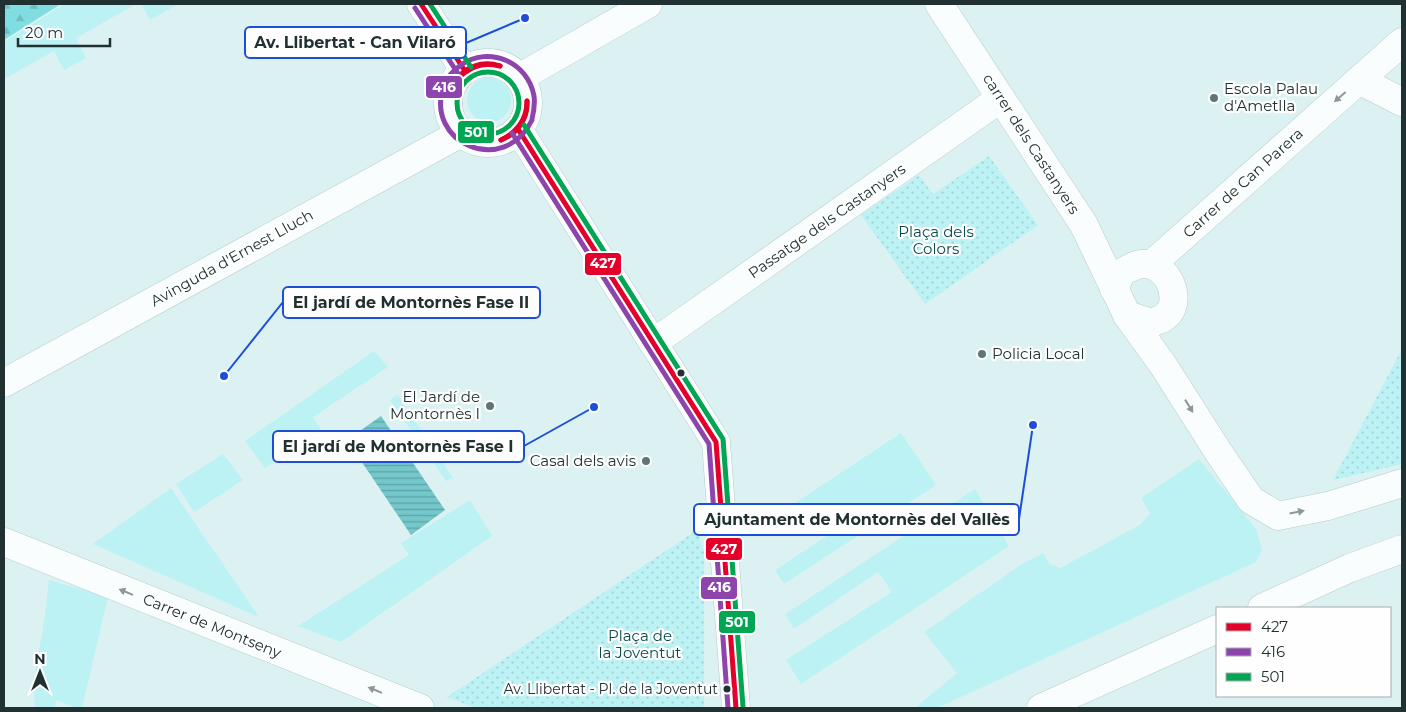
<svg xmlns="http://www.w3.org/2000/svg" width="1406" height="712" font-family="Montserrat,sans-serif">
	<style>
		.green { fill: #bcf2f4 }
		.forest { fill: url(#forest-firs) }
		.park { fill: url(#park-dots) }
		.water { fill: url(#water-rules) }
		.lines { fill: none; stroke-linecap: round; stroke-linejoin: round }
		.minor-casing { stroke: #b9caca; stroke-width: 29 }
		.tertiary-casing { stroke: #b9caca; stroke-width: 29 }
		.minor { stroke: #fafdfd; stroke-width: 28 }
		.tertiary { stroke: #fafdfd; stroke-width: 28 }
		.bus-1-casing { stroke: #fefefe; stroke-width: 9 }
		.bus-2-casing { stroke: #fefefe; stroke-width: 9 }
		.bus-3-casing { stroke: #fefefe; stroke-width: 9 }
		.bus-1 { stroke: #e4002b; stroke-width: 5 }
		.bus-2 { stroke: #8e44ad; stroke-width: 5 }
		.bus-3 { stroke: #00a651; stroke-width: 5 }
		.oneway { fill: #8e9797 }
		.poi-dot { fill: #627575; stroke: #fefefe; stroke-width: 2 }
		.bus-dot { fill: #213131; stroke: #fefefe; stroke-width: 2 }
		.labels { text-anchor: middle; stroke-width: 4.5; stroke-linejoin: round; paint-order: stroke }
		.bus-label { font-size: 14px; fill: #213131; stroke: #fefefe; text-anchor: end }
		.poi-label { font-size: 15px; fill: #213131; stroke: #fefefe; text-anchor: start }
		.street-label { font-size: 15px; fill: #213131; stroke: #fefefe }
		.park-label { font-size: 15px; fill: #084b4e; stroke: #fefefe }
		.leader { fill: none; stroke: #1d4ed8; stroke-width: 2 }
		.callout-dot { fill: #1d4ed8; stroke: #fefefe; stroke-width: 2 }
		.callout { fill: #fefefe; stroke: #1d4ed8; stroke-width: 2 }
		.callout-label { font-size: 16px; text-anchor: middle; font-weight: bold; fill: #213131 }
		.line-badge { stroke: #fefefe; stroke-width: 2 }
		.badge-label { font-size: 14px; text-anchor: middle; font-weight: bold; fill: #fff }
	</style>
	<defs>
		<pattern id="forest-firs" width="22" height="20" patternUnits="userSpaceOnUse" patternTransform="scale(1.25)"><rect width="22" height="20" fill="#80dee2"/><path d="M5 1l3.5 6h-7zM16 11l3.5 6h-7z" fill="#6ebfc2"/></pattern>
		<pattern id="park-dots" width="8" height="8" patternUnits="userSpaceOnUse" patternTransform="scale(1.25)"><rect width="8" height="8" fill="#bcf2f4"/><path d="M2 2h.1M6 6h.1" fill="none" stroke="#a1d0d2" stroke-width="1.8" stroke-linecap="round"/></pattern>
		<pattern id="water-rules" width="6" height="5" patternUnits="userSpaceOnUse" patternTransform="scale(1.25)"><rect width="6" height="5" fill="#74c7ca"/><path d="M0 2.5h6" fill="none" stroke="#5fa2a5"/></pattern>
	</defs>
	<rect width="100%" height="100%" fill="#dcf2f2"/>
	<!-- green -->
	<g class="green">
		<polygon points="64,4 136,4 76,38 86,58 64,70 54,51 4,79 4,42"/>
		<polygon points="141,4 179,4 150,20"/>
		<circle cx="489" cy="100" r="22"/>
		<polygon points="374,351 388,367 313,417 322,431 265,468 245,441"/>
		<polygon points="398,395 453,478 446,481 390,400"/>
		<polygon points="901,433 936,485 784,584 775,570 848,522 836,503 786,535 774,517"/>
		<polygon points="223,454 243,480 194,512 176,484"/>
		<polygon points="1199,459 1256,529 1262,550 1256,562 937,708 915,708 957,673 924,632 1019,566 1043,553 1050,564 1060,568 1140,525 1150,513 1141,498"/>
		<polygon points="171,488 259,617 93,544"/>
		<polygon points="975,489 1009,546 801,684 786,660 892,592 878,572 794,629 785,614"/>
		<polygon points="470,500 492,536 341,642 298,626 409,555 401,543"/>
		<path d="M49,580L108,597L82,708H77L56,700L55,708H35C32,682 37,659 42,634C45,616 47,598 49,580Z"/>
	</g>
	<!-- forest -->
	<polygon class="forest" points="4,4 61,4 4,40"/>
	<!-- park -->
	<g class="park">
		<polygon points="989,156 1038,225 925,304 861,215 919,175 933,194"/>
		<polygon points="1402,349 1402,464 1333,480"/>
		<polygon points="697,530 704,551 704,708 475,708 447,697"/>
	</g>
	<!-- water -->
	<polygon class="water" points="381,416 445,510 411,535 347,440"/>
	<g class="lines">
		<!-- minor casing -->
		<g class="minor-casing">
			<g id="minor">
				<polyline points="421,4 465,71"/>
				<polyline points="939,4 1084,225 1127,315 1163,365 1219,453 1251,500 1278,516 1328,506 1402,483"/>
				<circle cx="488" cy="103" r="40"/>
				<polyline points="519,78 648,4"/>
				<polyline points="1359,80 1402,102"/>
				<polyline points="518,129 716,442 736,708"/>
				<polyline points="1152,264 1402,42"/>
				<path d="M1114,289C1117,284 1119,275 1123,272C1125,270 1128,269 1130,268C1163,249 1189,302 1163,318C1160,320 1155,321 1152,323L1127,315"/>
				<polyline points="653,343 1001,98"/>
				<polyline points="4,383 461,133"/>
				<polyline points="4,542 420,708"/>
			</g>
		</g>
		<!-- tertiary casing -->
		<g class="tertiary-casing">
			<g id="tertiary">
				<polyline points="1262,608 1350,568 1402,549"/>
				<polyline points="1041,708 1217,629"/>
			</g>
		</g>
		<!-- minor -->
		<use href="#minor" class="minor"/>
		<!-- tertiary -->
		<use href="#tertiary" class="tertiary"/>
		<!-- bus-1 casing -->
		<g class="bus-1-casing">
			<g id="bus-1">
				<polyline points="421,4 465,71"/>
				<path d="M454,82C465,67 482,60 500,66"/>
				<path d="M454,82C468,68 480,61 500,66"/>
				<polyline points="518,129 716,442 736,708"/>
				<path d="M501,140C517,132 527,119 527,101"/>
				<path d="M501,140C517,134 528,119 527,101"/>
			</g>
		</g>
		<!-- bus-2 casing -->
		<g class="bus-2-casing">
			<g id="bus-2">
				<polyline points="415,8 459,75"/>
				<path d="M532,120C504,178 423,143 444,85C447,77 454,70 461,65C489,45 528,62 534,96C535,104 534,111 532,119"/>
				<polyline points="512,133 709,444 728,708"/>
			</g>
		</g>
		<!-- bus-3 casing -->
		<g class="bus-3-casing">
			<g id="bus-3">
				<polyline points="430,4 471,67"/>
				<circle cx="488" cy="103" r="31"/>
				<polyline points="524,125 723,439 743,707"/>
			</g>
		</g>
		<!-- bus-1 -->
		<use href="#bus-1" class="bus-1"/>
		<!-- bus-2 -->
		<use href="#bus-2" class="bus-2"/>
		<!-- bus-3 -->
		<use href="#bus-3" class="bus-3"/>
	</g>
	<!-- one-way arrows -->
	<defs><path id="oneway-solid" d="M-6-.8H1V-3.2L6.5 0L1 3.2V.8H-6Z" transform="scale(1.25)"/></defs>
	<g class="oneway">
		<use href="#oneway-solid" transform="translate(1340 97) rotate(139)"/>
		<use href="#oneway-solid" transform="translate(1189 406) rotate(58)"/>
		<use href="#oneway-solid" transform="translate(1297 512) rotate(-11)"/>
		<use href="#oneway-solid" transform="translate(126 592) rotate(-158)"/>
		<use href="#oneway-solid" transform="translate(375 690) rotate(-158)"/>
	</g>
	<!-- markers -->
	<g class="poi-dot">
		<circle cx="1214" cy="98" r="5"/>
		<circle cx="982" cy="354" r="5"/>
		<circle cx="490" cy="406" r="5"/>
		<circle cx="646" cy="461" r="5"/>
	</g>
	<g class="bus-dot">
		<circle cx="681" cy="373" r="4.5"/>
		<circle cx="727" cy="689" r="4.5"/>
	</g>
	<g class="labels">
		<!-- bus labels -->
		<g class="bus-label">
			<text x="718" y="694">Av. Llibertat - Pl. de la Joventut</text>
		</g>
		<!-- poi labels -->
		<g class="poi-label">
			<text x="1224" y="94">Escola Palau<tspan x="1224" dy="17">d'Ametlla</tspan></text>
			<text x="992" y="359">Policia Local</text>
			<text x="480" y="402" text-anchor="end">El Jardí de<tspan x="480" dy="17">Montornès I</tspan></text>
			<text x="636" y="466" text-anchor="end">Casal dels avis</text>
		</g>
		<!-- street labels -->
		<g class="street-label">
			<text transform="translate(1031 144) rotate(57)" y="5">carrer dels Castanyers</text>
			<text transform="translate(1243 183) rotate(-42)" y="5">Carrer de Can Parera</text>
			<text transform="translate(827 221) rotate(-35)" y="5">Passatge dels Castanyers</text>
			<text transform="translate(232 258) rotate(-29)" y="5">Avinguda d'Ernest Lluch</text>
			<text transform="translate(212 626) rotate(22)" y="5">Carrer de Montseny</text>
		</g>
		<!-- park labels -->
		<g class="park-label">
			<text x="936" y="237">Plaça dels<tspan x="936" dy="17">Colors</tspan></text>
			<text x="640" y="641">Plaça de<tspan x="640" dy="17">la Joventut</tspan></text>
		</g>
	</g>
	<!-- callouts -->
	<path class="leader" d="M525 18L466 43M224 376L283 302M594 407L524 446M1033 425L1019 519"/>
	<g class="callout-dot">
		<circle cx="525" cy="18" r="5"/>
		<circle cx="224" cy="376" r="5"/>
		<circle cx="594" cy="407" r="5"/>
		<circle cx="1033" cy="425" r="5"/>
	</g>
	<g class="callout">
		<rect x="245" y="27" width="221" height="31" rx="5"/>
		<rect x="283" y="287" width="257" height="31" rx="5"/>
		<rect x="273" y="431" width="251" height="31" rx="5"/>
		<rect x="694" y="504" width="325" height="31" rx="5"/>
	</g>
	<g class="callout-label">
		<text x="355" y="48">Av. Llibertat - Can Vilaró</text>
		<text x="411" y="308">El jardí de Montornès Fase II</text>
		<text x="398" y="452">El jardí de Montornès Fase I</text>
		<text x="857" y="525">Ajuntament de Montornès del Vallès</text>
	</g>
	<g class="line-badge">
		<rect x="425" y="75" width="38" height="24" rx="5" fill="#8e44ad"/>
		<rect x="457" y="120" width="38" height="24" rx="5" fill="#00a651"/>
		<rect x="584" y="252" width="38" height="24" rx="5" fill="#e4002b"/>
		<rect x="705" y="537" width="38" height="24" rx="5" fill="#e4002b"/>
		<rect x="700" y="576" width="38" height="24" rx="5" fill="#8e44ad"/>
		<rect x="718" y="610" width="38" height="24" rx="5" fill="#00a651"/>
	</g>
	<g class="badge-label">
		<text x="444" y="92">416</text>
		<text x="476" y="137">501</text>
		<text x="603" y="268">427</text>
		<text x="724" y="554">427</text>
		<text x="719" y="592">416</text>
		<text x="737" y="627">501</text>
	</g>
	<!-- border -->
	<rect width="1406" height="712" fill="none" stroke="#213131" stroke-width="10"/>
	<!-- legend -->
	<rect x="1216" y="607" width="175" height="90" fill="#fefefe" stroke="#a6acac"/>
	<rect x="1226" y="623" width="25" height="8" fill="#e4002b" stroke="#a6acac"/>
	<text x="1261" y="632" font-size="15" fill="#213131">427</text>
	<rect x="1226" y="648" width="25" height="8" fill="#8e44ad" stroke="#a6acac"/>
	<text x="1261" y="657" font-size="15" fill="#213131">416</text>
	<rect x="1226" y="673" width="25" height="8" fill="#00a651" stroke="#a6acac"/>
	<text x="1261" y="682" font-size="15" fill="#213131">501</text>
	<!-- north arrow -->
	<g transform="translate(40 672)" stroke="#fefefe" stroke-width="4" paint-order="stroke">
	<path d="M0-4L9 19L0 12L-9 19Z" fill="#213131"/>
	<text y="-8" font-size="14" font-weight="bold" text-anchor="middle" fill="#213131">N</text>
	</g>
	<!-- scale -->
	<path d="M18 38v8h92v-8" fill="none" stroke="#213131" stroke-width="2.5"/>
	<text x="25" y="38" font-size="15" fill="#213131" stroke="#fefefe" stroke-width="4" paint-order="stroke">20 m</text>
</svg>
